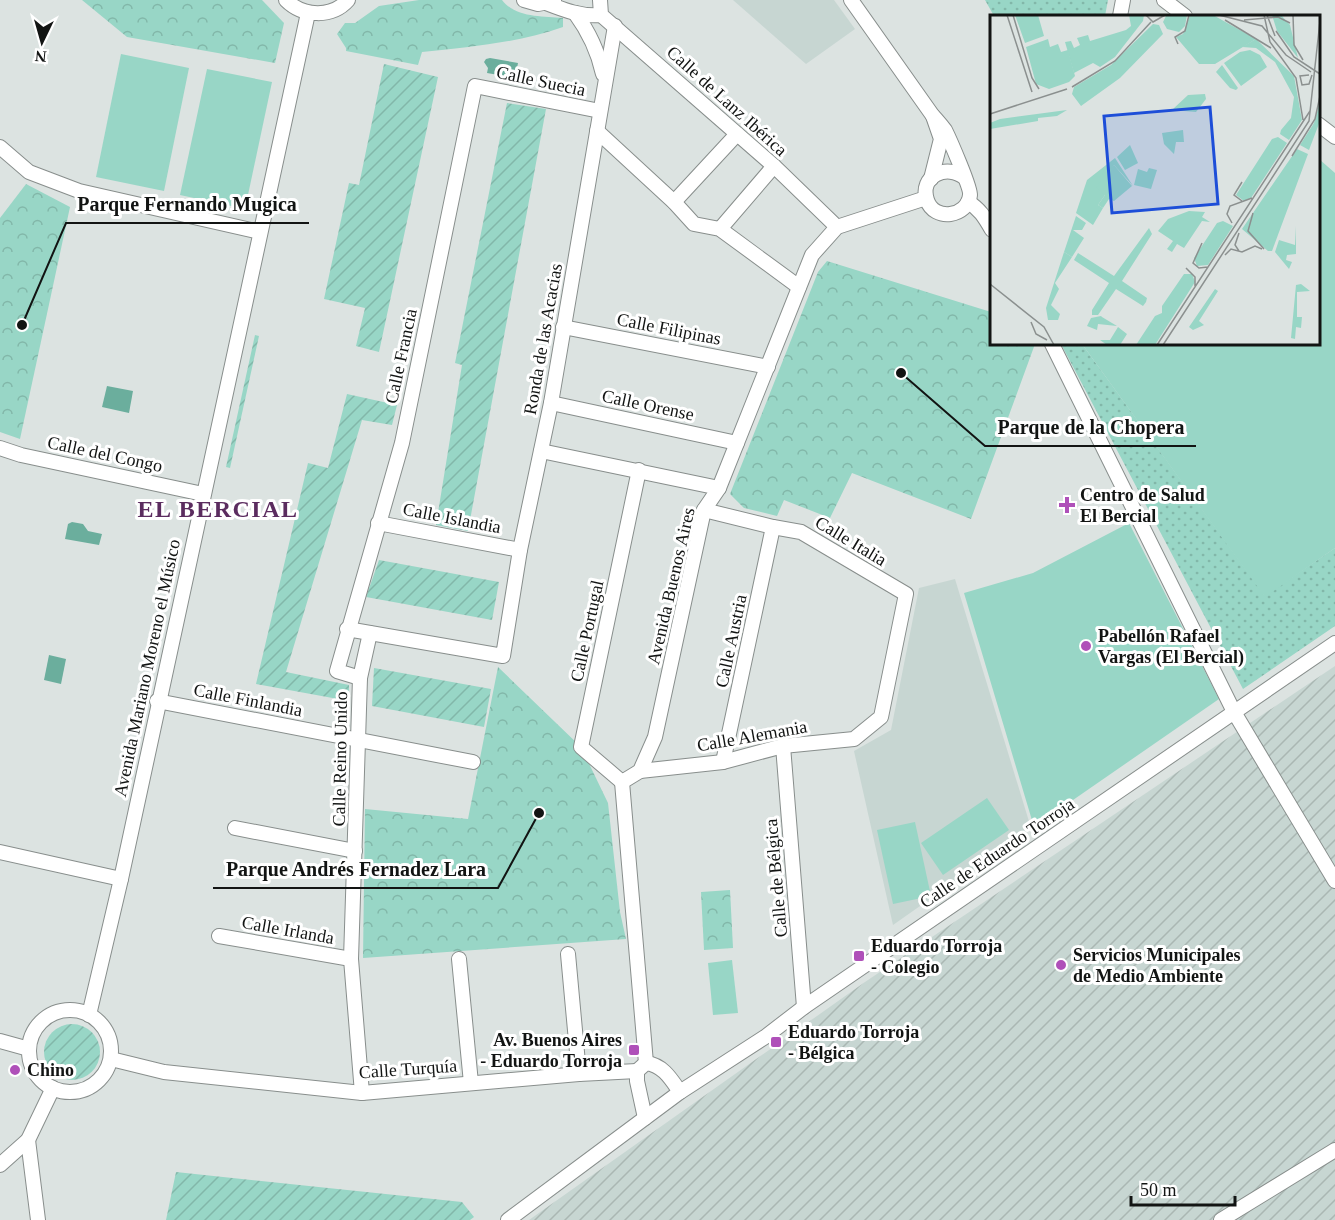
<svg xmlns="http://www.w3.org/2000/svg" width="1335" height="1220" font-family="Georgia,serif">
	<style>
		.built { fill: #c7d6d2 }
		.industrial { fill: url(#industrial-furrows) }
		.grass { fill: url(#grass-dots) }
		.park { fill: url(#park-crowns) }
		.garden { fill: url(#garden-furrows) }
		.pitch { fill: #98d6c6 }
		.water { fill: #6bae9d }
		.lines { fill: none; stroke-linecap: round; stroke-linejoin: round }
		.minor-casing { stroke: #888e8c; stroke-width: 16 }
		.minor { stroke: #fff; stroke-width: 14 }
		.poi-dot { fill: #af50b9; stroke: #fff; stroke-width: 2 }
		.labels { text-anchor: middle; stroke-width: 6; stroke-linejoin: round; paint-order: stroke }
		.street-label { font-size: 18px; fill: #121413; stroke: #fff }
		.poi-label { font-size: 18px; font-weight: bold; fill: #121413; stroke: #fff; text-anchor: start }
		.district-label { font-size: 24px; font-weight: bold; letter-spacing: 1.5px; fill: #5b2c5f; stroke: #fff }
		.inset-road { fill: none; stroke: #8b908f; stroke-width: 1.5 }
		.view { fill: #1d4ed8; fill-opacity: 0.15; stroke: #1d4ed8; stroke-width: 3 }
		.inset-edge { fill: none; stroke: #121413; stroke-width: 3 }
		.leader { fill: none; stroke: #121413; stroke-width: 2 }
		.callout-dot { fill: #121413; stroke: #fff; stroke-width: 2 }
		.callout-label { font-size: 20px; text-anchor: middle; font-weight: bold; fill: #121413; stroke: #fff; stroke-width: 6; stroke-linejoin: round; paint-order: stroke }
	</style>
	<defs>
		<pattern id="industrial-furrows" width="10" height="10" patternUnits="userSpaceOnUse" patternTransform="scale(1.5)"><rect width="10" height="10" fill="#c7d6d2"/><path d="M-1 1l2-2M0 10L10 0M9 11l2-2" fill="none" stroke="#aab7b3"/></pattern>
		<pattern id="grass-dots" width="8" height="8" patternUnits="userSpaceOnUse" patternTransform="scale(1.5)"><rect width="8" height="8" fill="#98d6c6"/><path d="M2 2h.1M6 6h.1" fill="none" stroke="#82b7a9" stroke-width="1.8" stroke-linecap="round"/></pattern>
		<pattern id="park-crowns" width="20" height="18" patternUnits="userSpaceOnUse" patternTransform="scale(1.5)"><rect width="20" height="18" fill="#98d6c6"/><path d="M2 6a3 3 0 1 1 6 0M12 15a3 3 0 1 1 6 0" fill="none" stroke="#82b7a9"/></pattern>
		<pattern id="garden-furrows" width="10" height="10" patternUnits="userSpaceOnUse" patternTransform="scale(1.5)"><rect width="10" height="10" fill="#98d6c6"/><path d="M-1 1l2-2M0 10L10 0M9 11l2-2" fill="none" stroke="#82b7a9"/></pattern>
	</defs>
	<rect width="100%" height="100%" fill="#dce3e1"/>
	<!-- built -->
	<g class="built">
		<polygon points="733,0 834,0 855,29 806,64"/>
		<polygon points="955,579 1031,828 893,925 854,751 891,730 919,588"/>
	</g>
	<!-- industrial -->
	<polygon class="industrial" points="1335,666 1335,1220 529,1220 865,982"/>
	<!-- grass -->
	<g class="grass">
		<polygon points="985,0 1108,0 1105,16 994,16"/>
		<polygon points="1061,344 1082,344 1265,596 1335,548 1335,626 1243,689"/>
	</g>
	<!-- park -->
	<g class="park">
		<polygon points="82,0 262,0 284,23 275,63 127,37"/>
		<path d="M419,0H502C516,18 542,16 563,18V27C517,43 470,47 422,52L418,65L346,51V48L337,34L345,23H355L379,6Z"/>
		<polygon points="26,184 70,207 20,439 0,432 0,218"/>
		<polygon points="827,261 991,312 992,344 1035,344 971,519 852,473 830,518 784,500 777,516 744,508 730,494 818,272"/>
		<polygon points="498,667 581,747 608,803 620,912 626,939 363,958 365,809 468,819"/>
		<polygon points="730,890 733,948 704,950 701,892"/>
	</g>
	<!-- garden -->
	<g class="garden">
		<polygon points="384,64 438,77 379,352 356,346 365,308 324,299 349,183 359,185"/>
		<polygon points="507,103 546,109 468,531 436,525 462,365 455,363"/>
		<polygon points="255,335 259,336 230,468 226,467"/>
		<polygon points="347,394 397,405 392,425 362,420 286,672 349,685 349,701 256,684 308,463 328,468"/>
		<polygon points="379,560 499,582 492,620 366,597"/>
		<polygon points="374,668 491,689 484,727 372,706"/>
		<circle cx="72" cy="1052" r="28"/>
		<polygon points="176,1172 462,1202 474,1217 470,1220 166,1220"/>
	</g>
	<!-- pitch -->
	<g class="pitch">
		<polygon points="121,54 189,68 164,191 96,177"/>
		<polygon points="207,69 272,82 245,209 180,195"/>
		<polygon points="1319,159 1335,173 1335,548 1265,597 1082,344 1318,344"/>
		<polygon points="1129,523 1219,699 1034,827 964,593 1033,573"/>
		<polygon points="987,798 1009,830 943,875 921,843"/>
		<polygon points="915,822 931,896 893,904 877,830"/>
		<polygon points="732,960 738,1013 713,1015 708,963"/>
	</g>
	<!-- water -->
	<g class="water">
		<polygon points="490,58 518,63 515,78 487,73 488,68 484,62 486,59"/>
		<polygon points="107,386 133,391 129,413 102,407"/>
		<polygon points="72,522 83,524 88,531 102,534 99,545 65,539 68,524"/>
		<polygon points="49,655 66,659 61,684 44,680"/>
	</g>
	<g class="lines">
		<!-- minor casing -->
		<g class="minor-casing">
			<g id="minor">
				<path d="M286,0C303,17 332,18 348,0"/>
				<polyline points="524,0 538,4 554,1"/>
				<polyline points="600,0 601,15 774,166 837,227"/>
				<polyline points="851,0 933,116 941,139 931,179"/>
				<polyline points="1164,0 1185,16"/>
				<path d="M546,3C564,10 582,17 601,15"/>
				<path d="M575,13C589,32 598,51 603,74"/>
				<polyline points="1120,16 1123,0"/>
				<path d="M933,116C937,120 941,125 945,130C949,138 971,188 970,195C968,217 934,222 927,200C919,176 947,163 965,178"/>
				<polyline points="1318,124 1335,137"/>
				<polyline points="597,131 674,202 694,224 720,229 799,287"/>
				<polyline points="0,147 29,172 79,191 260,232"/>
				<polyline points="674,202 737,134"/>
				<path d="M968,202C980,209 985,218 992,230"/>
				<polyline points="720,229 774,166"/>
				<polyline points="563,327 768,367"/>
				<polyline points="1052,344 1234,712 1335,881"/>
				<polyline points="551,403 737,443"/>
				<polyline points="0,448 21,455 203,494"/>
				<polyline points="541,451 719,488"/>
				<polyline points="378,523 520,550"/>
				<polyline points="347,629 503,656 520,550 551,403 615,26"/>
				<polyline points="360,678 337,671 402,443 475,86 600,111"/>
				<polyline points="157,701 473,762"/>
				<polyline points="783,746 804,1007"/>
				<polyline points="723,762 773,527"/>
				<polyline points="640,771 723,762 783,746 854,739 881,717 906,594 801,532 773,527 704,510"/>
				<polyline points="622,782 581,747 639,470"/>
				<polyline points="235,828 355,851"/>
				<polyline points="0,852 121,879"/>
				<polyline points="219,936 351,959"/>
				<polyline points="568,954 579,1074"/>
				<polyline points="459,959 471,1083"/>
				<circle cx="70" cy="1051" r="41"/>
				<polyline points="89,1015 121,879 308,13"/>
				<polyline points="0,1041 29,1049"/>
				<polyline points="111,1059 164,1072 362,1093 579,1074 637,1071"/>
				<polyline points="646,1063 622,782 640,771 655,737 704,510 719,488 812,255 837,227 926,198"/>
				<polyline points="362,1093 351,959 360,678 370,633"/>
				<path d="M645,1118L637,1081V1071L646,1063C663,1065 671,1079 680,1092"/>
				<polyline points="28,1140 38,1220"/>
				<polyline points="0,1165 28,1140 53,1088"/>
				<polyline points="508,1220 680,1092 765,1037 804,1007 1335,643"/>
				<polyline points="1221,1220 1335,1150"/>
			</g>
		</g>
		<!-- minor -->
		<use href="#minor" class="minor"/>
	</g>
	<!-- markers -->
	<g class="poi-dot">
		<path d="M1064 496h6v6h6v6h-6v6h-6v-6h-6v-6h6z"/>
		<circle cx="1086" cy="646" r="6"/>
		<rect x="853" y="950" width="12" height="12" rx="3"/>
		<circle cx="1061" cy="965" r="6"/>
		<rect x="770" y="1036" width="12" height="12" rx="3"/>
		<rect x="628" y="1044" width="12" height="12" rx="3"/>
		<circle cx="15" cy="1070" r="6"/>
	</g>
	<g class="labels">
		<!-- street labels -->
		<g class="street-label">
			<text transform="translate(541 81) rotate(12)" y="6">Calle Suecia</text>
			<text transform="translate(727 101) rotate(42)" y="6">Calle de Lanz Ibérica</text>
			<text transform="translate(669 329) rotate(11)" y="6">Calle Filipinas</text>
			<text transform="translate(543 339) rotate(-80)" y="6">Ronda de las Acacias</text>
			<text transform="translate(401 356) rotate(-78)" y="6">Calle Francia</text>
			<text transform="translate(648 405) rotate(12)" y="6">Calle Orense</text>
			<text transform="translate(105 454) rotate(12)" y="6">Calle del Congo</text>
			<text transform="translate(452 518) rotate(11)" y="6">Calle Islandia</text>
			<text transform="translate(851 541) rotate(31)" y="6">Calle Italia</text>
			<text transform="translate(671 586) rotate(-77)" y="6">Avenida Buenos Aires</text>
			<text transform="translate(587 631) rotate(-78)" y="6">Calle Portugal</text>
			<text transform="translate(731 641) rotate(-78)" y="6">Calle Austria</text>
			<text transform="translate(147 668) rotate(-78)" y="6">Avenida Mariano Moreno el Músico</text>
			<text transform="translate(248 700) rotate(11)" y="6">Calle Finlandia</text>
			<text transform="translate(752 736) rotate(-10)" y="6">Calle Alemania</text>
			<text transform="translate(340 759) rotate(-89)" y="6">Calle Reino Unido</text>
			<text transform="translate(997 853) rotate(-34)" y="6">Calle de Eduardo Torroja</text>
			<text transform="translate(776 878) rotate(-95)" y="6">Calle de Bélgica</text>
			<text transform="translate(288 930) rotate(10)" y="6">Calle Irlanda</text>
			<text transform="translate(408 1069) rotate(-4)" y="6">Calle Turquía</text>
		</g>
		<!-- poi labels -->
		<g class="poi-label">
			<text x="1080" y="501">Centro de Salud<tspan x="1080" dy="21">El Bercial</tspan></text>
			<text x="1098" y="642">Pabellón Rafael<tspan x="1098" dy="21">Vargas (El Bercial)</tspan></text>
			<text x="871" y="952">Eduardo Torroja<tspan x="871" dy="21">- Colegio</tspan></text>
			<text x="1073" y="961">Servicios Municipales<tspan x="1073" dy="21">de Medio Ambiente</tspan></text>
			<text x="788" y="1038">Eduardo Torroja<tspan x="788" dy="21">- Bélgica</tspan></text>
			<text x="622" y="1046" text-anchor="end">Av. Buenos Aires<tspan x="622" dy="21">- Eduardo Torroja</tspan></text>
			<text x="27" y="1076">Chino</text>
		</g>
		<!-- district labels -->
		<g class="district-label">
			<text x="218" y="517">EL BERCIAL</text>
		</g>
	</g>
	<!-- overview -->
	<g transform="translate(990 15)">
		<rect width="330" height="330" fill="#dce3e1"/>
		<path d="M197,0L195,11L189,17L177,14L173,7L176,1ZM200,0H223L266,24L225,49H209L186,22L193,19ZM282,0H291L300,10L308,43L287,16ZM163,9L169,10L173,19L130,63L91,91L82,79L84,72L121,50ZM260,35L270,40L277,52L251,71L234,48L250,37ZM330,87V106L319,135L310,130L324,108ZM77,95L67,101L48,103V106L0,114V108L10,104ZM307,134L318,139L282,236H278L252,214ZM125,143L143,171L124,150L112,166L115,180L108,190L113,193L103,210L86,198L97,165ZM86,201L96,208L92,215H83L94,223L82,242L74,237ZM111,301L112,302L127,311L108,309L107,315L97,311L101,303ZM128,312L137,319L130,330H117L110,325H120Z" fill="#98d6c6"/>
		<path d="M139,0H154L153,6L125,42L110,52L103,48L84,58L75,27L81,26L84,33L90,30L87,23L98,20L100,26L136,15L141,11ZM266,24L304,61L312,105L299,125L290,119L291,115L301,103L304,82L285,47L266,33L252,32ZM232,50L248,73L246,75L240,73L226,57ZM193,115L194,127H186L184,139L174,129L172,118ZM288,122L297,128L261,183L254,186L246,180L282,124ZM159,153L167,155L161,174L144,170L148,154L157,157ZM199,196L215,197L212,202L220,207L212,206L194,233L187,229L182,237L177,234L183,226L168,216L178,204ZM233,206L243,211L218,250L207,251L204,243L227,208ZM306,211V239L297,240L296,245L302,247L299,254L285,237L289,225L305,230ZM159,213L162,219L132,266L157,283L156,287L153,291L126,274L108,300H102V295L119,268L84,245L88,238L124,261ZM74,237L82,242L65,268L69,274L61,290L70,299L68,305H58L56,293ZM194,259H202L205,267L165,330H146L165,301L172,298V291ZM311,269L320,276L307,277V302H312L311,313L306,312L305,324L301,323L306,270ZM225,274L228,276L209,306L214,310L203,315L199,312Z" fill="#98d6c6"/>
		<path d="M215,79L216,84L206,97L182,95L198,80Z" fill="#98d6c6"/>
		<path d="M25,0H48L54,21L35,28ZM58,24L60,32L68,29L71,37L78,35L85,61L79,67L59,74L46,69L36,32ZM140,130L148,148L135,155L127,142ZM124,150L142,171L124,186L119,184L113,193L108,190L115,180L106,173L111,166L109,162Z" fill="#98d6c6"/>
		<path class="inset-road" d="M17,0L42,77M23,0L42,63L49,74M156,0L163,7L175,0M229,0L272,11L296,40L321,57M274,0L280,27L306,63L313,105M277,0L285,21M303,0L304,30L313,45M235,5L281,33M254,5L288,2L300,8M286,16L304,42L330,59M188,29L185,22L195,16L199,0M319,60L310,61L312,70L319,69L322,60M82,72L125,46L161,7M0,99L77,74M302,141L325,104L330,81M252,186L244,180L252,167M263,198L258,216L274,234M242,208L237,199L240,191L262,183M249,218L245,230L249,236M212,228L203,248L209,253L218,252M235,240L241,234L252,237L265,231L272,234M196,253L205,262V271M0,269L54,312L64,330M41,307L46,319L57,325M167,330L320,96M173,330L319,106L330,6"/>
		<path class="view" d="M220,92L228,189L122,198L114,101Z"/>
		<rect width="330" height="330" class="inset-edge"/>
	</g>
	<!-- callouts -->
	<path class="leader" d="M22 325L66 223H309M901 373L985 446H1196M539 813L498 888H213"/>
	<g class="callout-dot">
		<circle cx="22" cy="325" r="6"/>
		<circle cx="901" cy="373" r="6"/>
		<circle cx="539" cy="813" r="6"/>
	</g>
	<g class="callout-label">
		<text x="187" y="211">Parque Fernando Mugica</text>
		<text x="1091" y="434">Parque de la Chopera</text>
		<text x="356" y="876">Parque Andrés Fernadez Lara</text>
	</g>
	<!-- north arrow -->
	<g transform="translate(42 42) rotate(185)" stroke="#ffffff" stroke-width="4.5" paint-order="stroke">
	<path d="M0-4.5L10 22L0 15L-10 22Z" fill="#121413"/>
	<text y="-9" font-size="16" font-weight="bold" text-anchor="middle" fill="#121413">N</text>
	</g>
	<!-- scale -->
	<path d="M1131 1196v9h104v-9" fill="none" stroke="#121413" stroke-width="3"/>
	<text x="1140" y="1196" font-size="18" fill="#121413" stroke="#ffffff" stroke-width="4.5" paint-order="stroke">50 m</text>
</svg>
